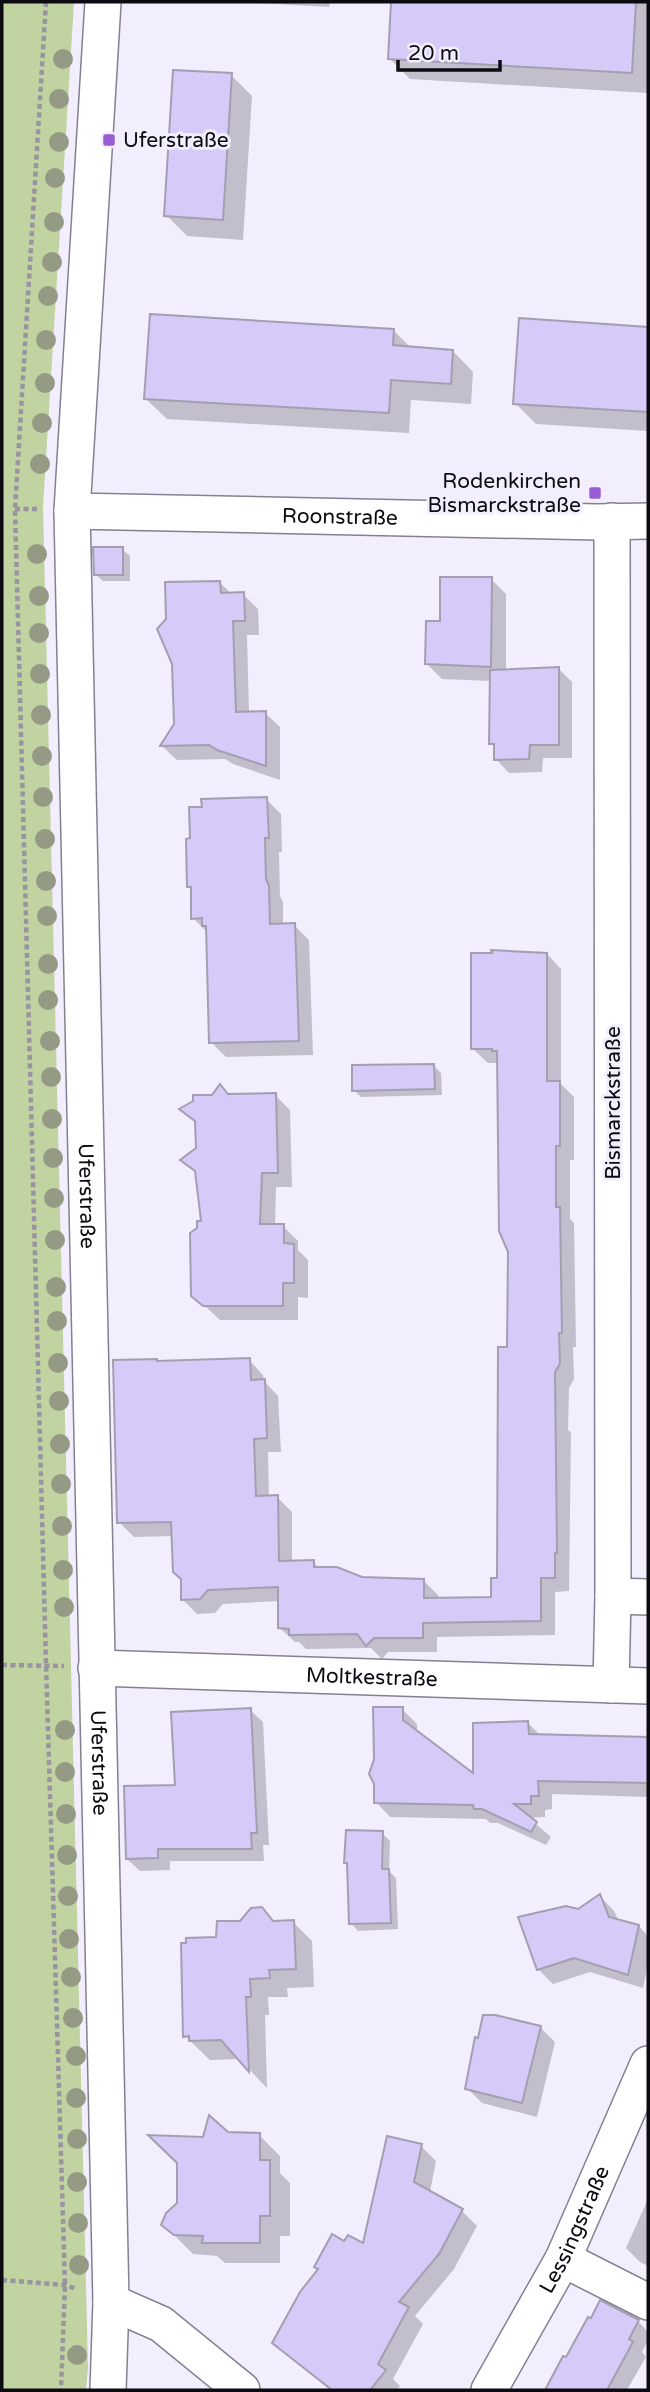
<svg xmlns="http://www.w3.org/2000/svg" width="650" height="2392" font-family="'Varela Round',sans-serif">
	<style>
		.green { fill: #c2d3a2 }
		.shadow { fill: #0003 }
		.building { fill: #d5caf8; stroke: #a39fb1; stroke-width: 2 }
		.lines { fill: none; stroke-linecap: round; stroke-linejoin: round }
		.minor-casing { stroke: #858091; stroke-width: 38 }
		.path { stroke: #9894a0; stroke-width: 4.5; stroke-dasharray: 5 3.5; stroke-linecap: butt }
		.minor { stroke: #fff; stroke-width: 35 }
		.tree { fill: #949a83 }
		.poi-dot { fill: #985cd3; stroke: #f3eefe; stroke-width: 2.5 }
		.labels { text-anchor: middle; stroke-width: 6; stroke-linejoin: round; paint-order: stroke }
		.poi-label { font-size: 21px; fill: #0c0b11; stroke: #f3eefe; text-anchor: start }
		.street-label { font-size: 21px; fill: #0c0b11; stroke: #f3eefe }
	</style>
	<rect width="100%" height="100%" fill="#f3eefe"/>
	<!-- green -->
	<polygon class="green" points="2,2 74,2 43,507 88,2368 86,2390 2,2390"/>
	<!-- shadow -->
	<g class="shadow">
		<polygon points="239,2 330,2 329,7"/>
		<polygon points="393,2 648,2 648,93 410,79 389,58"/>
		<polygon points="231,75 252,96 243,240 187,236 166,215"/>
		<polygon points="520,320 648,329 648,431 536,424 515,403"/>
		<polygon points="393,330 411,348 453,351 473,372 471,404 411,400 409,433 167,419 146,399"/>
		<polygon points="122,549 130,556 130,581 103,581 95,574"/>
		<polygon points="491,579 506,594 506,671 559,669 572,682 572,758 543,758 542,772 509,773 496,759 496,748 491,743 492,681 442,679 427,664 441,623"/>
		<polygon points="220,583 232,594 243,594 258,609 259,635 247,635 249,713 265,713 280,727 280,780 233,764 225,759 177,760 162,746 176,724"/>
		<polygon points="266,799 281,814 282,852 279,852 280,896 283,902 283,925 294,925 309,940 313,1055 226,1057 211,1042 208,933 193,918 192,890 189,887"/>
		<polygon points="547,954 561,969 561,1084 574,1097 574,1160 570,1160 570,1219 574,1223 576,1347 573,1347 574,1379 569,1388 568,1430 571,1433 569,1591 555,1592 555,1635 437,1637 437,1652 388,1652 382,1659 371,1648 306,1649 299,1642 295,1642 280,1628 280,1601 223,1604 215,1613 197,1614 183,1600 183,1579 173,1536 134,1537 119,1522 158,1363 249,1360 263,1375 264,1381 278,1396 281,1452 268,1452 269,1497 277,1497 292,1512 292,1562 313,1562 320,1569 362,1578 423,1580 438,1595 438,1599 493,1599 498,1580 508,1348 510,1251 499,1063 488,1063 473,1049"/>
		<polygon points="434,1066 441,1073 442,1095 361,1097 354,1090"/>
		<polygon points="275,1095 290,1110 292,1187 276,1187 275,1226 283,1226 298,1241 298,1250 308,1260 308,1298 298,1297 298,1320 220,1320 193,1295 203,1222 197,1174 183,1160 198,1148 197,1125 182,1109 230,1096"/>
		<polygon points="402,1709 417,1724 417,1732 475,1777 528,1723 541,1736 637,1768 648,1779 648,1797 552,1794 552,1809 545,1810 545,1817 529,1818 551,1837 546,1845 498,1823 490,1823 486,1819 390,1817 376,1802"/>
		<polygon points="250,1710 263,1722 269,1845 263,1845 264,1861 170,1861 170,1870 140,1871 127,1859 177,1786"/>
		<polygon points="382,1833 390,1841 389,1871 396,1878 398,1929 358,1931 351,1923 349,1865 346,1862"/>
		<polygon points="600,1896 614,1911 619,1921 639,1926 648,1936 648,1964 643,1988 590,1972 553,1984 538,1969 578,1911"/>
		<polygon points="261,1909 274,1922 293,1922 312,1941 314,1987 287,1988 288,1997 268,1997 269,2015 265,2015 267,2088 239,2059 210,2060 185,2036 218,1939"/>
		<polygon points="540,2027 555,2042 537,2117 482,2103 467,2088"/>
		<polygon points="227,2134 259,2135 280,2156 280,2173 290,2183 290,2236 280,2236 280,2263 225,2263 217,2256 193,2254 163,2224 178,2203 204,2138"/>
		<polygon points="421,2146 436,2161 430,2192 462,2211 477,2226 454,2269 415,2316 423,2324 393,2379 400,2386 397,2390 330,2390 274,2342 345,2244 364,2246"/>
		<polygon points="648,2199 648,2266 640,2262 626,2248"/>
		<polygon points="638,2321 648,2332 648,2341 642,2352 646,2357 627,2390 559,2390 551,2382"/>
	</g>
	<!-- building -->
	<g class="building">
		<polygon points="391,2 636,2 632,73 388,59"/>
		<polygon points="173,70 232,73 223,220 164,216"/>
		<polygon points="150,314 394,329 393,345 453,350 451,384 391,380 389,413 144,399"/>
		<polygon points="519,318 648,327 648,412 513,404"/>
		<polygon points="93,547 123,547 123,575 94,575"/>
		<polygon points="440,577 492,577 491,667 425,664 426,621 440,621"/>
		<polygon points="220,581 221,593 244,592 245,621 233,621 236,712 266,711 266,766 217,750 209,745 160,746 174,724 172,664 157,629 166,619 165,582"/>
		<polygon points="559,667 559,745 530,745 529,759 494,760 494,744 489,744 490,670"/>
		<polygon points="267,797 269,838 265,838 266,879 269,886 270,924 295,923 299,1041 209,1043 206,926 202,926 202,918 191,919 191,887 187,887 186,839 190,838 189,807 202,807 201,799"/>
		<polygon points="491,950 547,953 547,1081 560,1081 560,1146 556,1146 556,1207 560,1207 562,1333 559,1333 560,1364 555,1372 557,1553 555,1553 555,1578 541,1578 541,1621 423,1623 423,1638 374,1638 366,1646 357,1634 289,1635 289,1629 278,1628 278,1587 208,1590 200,1599 181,1600 181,1579 173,1572 171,1522 117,1523 113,1360 157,1359 157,1361 250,1358 251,1380 265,1379 267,1438 254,1439 256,1496 278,1495 279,1561 314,1560 314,1567 337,1567 362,1577 424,1579 424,1598 491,1597 491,1578 497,1578 498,1347 507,1347 508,1252 499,1231 497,1051 492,1051 492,1049 471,1049 471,953 492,953"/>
		<polygon points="434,1064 435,1089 352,1091 352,1065"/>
		<polygon points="220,1084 228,1094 276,1093 278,1173 262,1173 260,1224 284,1224 284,1243 294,1244 294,1283 283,1283 283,1306 203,1306 191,1296 190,1233 197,1228 197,1221 201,1221 195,1171 180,1160 196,1148 195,1121 179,1109 193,1101 193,1095 212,1095"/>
		<polygon points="373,1707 403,1707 403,1720 473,1773 473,1723 528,1721 529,1734 648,1737 648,1783 538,1781 539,1796 531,1796 531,1804 514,1804 537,1822 531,1832 482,1809 474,1809 473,1805 374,1803 374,1784 369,1774 374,1759"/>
		<polygon points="251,1708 257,1833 251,1833 252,1849 158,1849 158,1858 126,1859 124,1786 175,1785 171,1712"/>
		<polygon points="346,1830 383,1831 382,1869 389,1869 391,1923 349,1924 347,1863 344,1863"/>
		<polygon points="600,1894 609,1917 639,1925 628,1975 574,1958 537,1970 518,1917 566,1906 578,1909"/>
		<polygon points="262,1907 273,1921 294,1920 296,1969 269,1970 270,1978 250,1979 251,1997 246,1997 249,2072 221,2040 189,2041 189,2036 183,2037 181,1943 186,1943 186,1938 216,1937 217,1921 240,1921 251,1908"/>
		<polygon points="483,2015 495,2015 541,2026 522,2103 465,2089 475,2037 478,2038"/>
		<polygon points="209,2115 228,2132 260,2133 260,2160 270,2160 270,2216 260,2216 260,2243 202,2243 203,2236 174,2235 161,2225 166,2213 177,2203 177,2163 148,2135 203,2137"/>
		<polygon points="387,2136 422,2144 414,2182 463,2209 439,2254 399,2302 409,2307 378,2364 386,2370 370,2390 332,2390 272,2343 300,2292 318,2269 314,2267 332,2234 344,2241 348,2235 363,2243"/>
		<polygon points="600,2300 639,2320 629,2339 633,2342 607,2390 545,2390 563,2356 566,2357 588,2317 591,2318"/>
	</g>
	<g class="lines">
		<!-- minor casing -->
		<g class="minor-casing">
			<g id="minor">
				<path id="s1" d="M103,2L72,511L111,2302L108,2390"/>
				<path id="s2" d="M72,511L598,522L648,521"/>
				<polyline points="613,1596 648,1597"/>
				<path id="s3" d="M96,1668L648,1686"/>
				<polyline points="611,1685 613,1596 612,521"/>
				<polyline points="563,2259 648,2302"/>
				<polyline points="111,2302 161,2324 242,2390"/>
				<path id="s4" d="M489,2390L563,2259L648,2064"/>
			</g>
		</g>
		<!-- path -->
		<g class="path">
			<polyline points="46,2 15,509 46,1664 65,2285 61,2390"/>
			<polyline points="15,509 39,509"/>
			<polyline points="2,1665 64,1666"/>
			<polyline points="2,2280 65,2285 77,2289"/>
		</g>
		<!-- minor -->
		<use href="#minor" class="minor"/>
	</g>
	<!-- trees -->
	<g class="tree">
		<circle cx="63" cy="59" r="10"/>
		<circle cx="59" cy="99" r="10"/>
		<circle cx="59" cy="142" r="10"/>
		<circle cx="55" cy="178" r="10"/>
		<circle cx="54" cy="222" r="10"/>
		<circle cx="52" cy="262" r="10"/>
		<circle cx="48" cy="296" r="10"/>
		<circle cx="46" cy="340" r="10"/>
		<circle cx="45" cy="383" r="10"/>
		<circle cx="42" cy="423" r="10"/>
		<circle cx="40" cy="464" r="10"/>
		<circle cx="37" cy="554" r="10"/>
		<circle cx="39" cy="596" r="10"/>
		<circle cx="39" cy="633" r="10"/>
		<circle cx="40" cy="674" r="10"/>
		<circle cx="41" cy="715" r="10"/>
		<circle cx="42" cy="756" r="10"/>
		<circle cx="43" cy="797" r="10"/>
		<circle cx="45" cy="839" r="10"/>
		<circle cx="46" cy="881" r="10"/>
		<circle cx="47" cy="916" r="10"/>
		<circle cx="48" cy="964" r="10"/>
		<circle cx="48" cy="1000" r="10"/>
		<circle cx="50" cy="1041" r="10"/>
		<circle cx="51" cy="1077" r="10"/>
		<circle cx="52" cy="1119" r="10"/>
		<circle cx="53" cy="1158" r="10"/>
		<circle cx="54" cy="1198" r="10"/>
		<circle cx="55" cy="1240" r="10"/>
		<circle cx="56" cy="1287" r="10"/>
		<circle cx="57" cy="1321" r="10"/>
		<circle cx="58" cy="1363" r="10"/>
		<circle cx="59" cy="1401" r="10"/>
		<circle cx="60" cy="1444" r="10"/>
		<circle cx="61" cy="1484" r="10"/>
		<circle cx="62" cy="1526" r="10"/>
		<circle cx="63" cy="1570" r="10"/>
		<circle cx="64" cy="1607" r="10"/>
		<circle cx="65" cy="1730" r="10"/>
		<circle cx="65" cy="1772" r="10"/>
		<circle cx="66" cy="1814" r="10"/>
		<circle cx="67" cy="1855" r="10"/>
		<circle cx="68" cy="1896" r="10"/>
		<circle cx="69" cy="1939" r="10"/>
		<circle cx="71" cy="1977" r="10"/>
		<circle cx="73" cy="2018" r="10"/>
		<circle cx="76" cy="2056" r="10"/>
		<circle cx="76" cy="2098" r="10"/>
		<circle cx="77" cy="2139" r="10"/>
		<circle cx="77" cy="2182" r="10"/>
		<circle cx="78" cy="2223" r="10"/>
		<circle cx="79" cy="2265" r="10"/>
		<circle cx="77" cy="2355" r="10"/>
	</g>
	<!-- markers -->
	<g class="poi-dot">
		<rect x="102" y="133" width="14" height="14" rx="3.5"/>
		<rect x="588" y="486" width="14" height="14" rx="3.5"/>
	</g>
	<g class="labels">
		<!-- poi labels -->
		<g class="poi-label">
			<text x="123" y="147">Uferstraße</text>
			<text x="581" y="488" text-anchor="end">Rodenkirchen<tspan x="581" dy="24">Bismarckstraße</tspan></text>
		</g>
		<!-- street labels -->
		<g class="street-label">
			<text dy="7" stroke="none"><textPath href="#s2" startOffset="268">Roonstraße</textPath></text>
			<text transform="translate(613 1103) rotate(-90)" y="7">Bismarckstraße</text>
			<text dy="7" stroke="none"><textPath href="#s1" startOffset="1195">Uferstraße</textPath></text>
			<text dy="7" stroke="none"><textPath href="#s3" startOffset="276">Moltkestraße</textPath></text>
			<text dy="7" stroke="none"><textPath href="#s1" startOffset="1762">Uferstraße</textPath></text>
			<text dy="7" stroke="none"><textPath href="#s4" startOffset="182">Lessingstraße</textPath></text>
		</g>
	</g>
	<!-- border -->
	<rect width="650" height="2392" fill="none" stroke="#0c0b11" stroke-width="7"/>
	<!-- scale -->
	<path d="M398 60v10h102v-10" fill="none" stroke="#0c0b11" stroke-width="3.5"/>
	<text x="408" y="60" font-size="21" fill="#0c0b11" stroke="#f3eefe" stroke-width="5" paint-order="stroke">20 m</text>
</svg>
